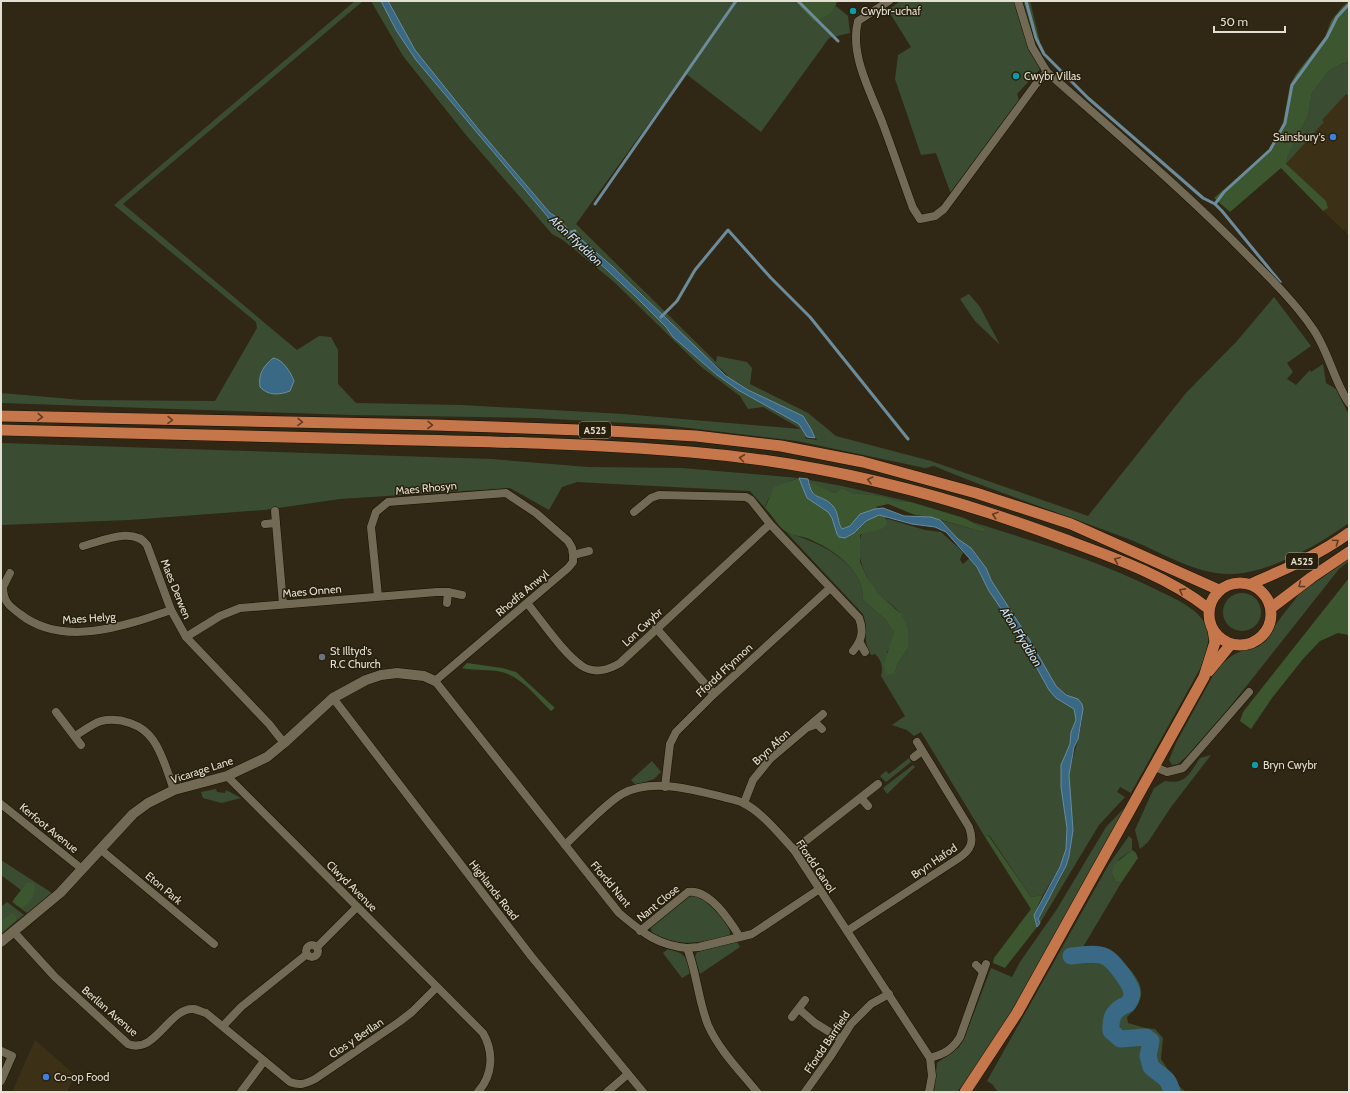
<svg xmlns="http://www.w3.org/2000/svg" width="1350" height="1093" font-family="Cabin,sans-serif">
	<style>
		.built { fill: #3c3117 }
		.green { fill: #3a4d33 }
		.forest { fill: #3c5630 }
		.water { fill: #396985; stroke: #6c8c9c }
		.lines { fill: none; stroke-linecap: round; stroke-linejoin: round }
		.stream { stroke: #6c8c9c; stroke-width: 3 }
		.river { stroke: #396985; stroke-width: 17 }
		.minor-casing { stroke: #181101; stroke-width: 9 }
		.tertiary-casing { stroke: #181101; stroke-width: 11 }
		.primary-casing { stroke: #181101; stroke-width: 12 }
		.minor { stroke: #736a55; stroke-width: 8 }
		.tertiary { stroke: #736a55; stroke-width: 10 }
		.primary { stroke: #c6764b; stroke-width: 11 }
		.oneway { stroke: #5f3d22 }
		.culture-dot { fill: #0f9aa8; stroke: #271f0c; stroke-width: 1.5 }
		.shop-dot { fill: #3f7fe0; stroke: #271f0c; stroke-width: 1.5 }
		.worship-dot { fill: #6b7280; stroke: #271f0c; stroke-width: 1.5 }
		.labels { text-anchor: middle; stroke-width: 3; stroke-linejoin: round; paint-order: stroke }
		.shield { fill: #271f0c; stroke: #aba597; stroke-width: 1 }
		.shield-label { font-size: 10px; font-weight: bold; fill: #e4dfd3 }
		.poi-label { font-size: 11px; fill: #e4dfd3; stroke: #271f0c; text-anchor: start }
		.street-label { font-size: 11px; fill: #e4dfd3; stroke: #271f0c }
		.water-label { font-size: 12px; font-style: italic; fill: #c6e3f6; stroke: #271f0c }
	</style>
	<rect width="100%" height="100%" fill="#302815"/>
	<!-- built -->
	<g class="built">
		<polygon points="1346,93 1349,96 1349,235 1323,211 1328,208 1286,164 1324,122 1322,120"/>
		<polygon points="35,1040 75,1075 67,1092 12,1092"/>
	</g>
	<!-- green -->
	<g class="green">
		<path d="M355,1H363L123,204L297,350L319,336L331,337L338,350V384L356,403L461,405L623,414L801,429L763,407L748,409L740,396L700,366L614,282L563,240L552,234L466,135L403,56L371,1H381L396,30L416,60L548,217L554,228L564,234L594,258L635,296L666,327L673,337L717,375L738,390L799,424L807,437L804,438L817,440L803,416L748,390L726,376H728C715,363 701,354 686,339C651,303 616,265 574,235C565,229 560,219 550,213L479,130L415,50L388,1H794L814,23L828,15L836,6L848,16L850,33L829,38L761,132L685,73L576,224L716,362L717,356L747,362L752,368L750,384L808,413L836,436L931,461L1088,516L1186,393L1237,341L1274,297L1311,346L1287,363L1293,372L1287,379L1296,385L1310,370L1311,372L1323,364L1326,383L1336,389L1349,415V523C1318,545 1273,571 1234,574C1196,576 1161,551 1126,538C1062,514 997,492 934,466L925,468L797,441L664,425L536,418L352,415L1,403V393L82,400L215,401L257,328L256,322L114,205Z"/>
		<polygon points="900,1 1014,1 1026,39 1041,68 1017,94 1019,100 1013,112 1000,126 951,194 936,153 921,155 895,79 898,55 911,47 888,10"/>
		<polygon points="1023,1 1030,1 1040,42 1036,42"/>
		<polygon points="1349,62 1349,96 1346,94 1322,120 1324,122 1286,164 1288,156 1308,116 1312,93 1329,71 1341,64"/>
		<polygon points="969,294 980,307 1000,345 975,321 960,299"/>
		<path d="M1,443L491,459L588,467L682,468L799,478C784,482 769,491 765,508L750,491L577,482L562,487L549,510L510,488L340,499L264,510L129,520L1,525Z"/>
		<polygon points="804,479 842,486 911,502 894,501 882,496 852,493 842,488 835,493 812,484"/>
		<path d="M888,519L925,530L941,532L963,552L960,560L963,564L970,558L977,567L989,591L1017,632L1049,690L1074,709L1076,720L1071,732L1070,744L1061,765V787L1067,828L1066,849L1060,867L1043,895L1031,897L989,835L985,837L921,732L914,736L907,730L892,725L905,716L881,676C883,668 882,660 875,654L871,655C862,641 869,629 863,614L787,533C817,541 865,563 863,600L886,620L895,632L891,645L887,652L895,673L897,665L908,648C906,640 905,621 901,615C896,606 884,600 877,592C857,566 845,525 888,519Z"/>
		<path d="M940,520L983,532L986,529L973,522C1035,542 1097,560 1155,589C1173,598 1194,606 1205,623C1213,636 1205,654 1201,667L1131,793L1120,787L1117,792L1125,797L1099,825L1040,923L1038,919C1047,898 1064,879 1069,856C1076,827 1065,802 1069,775C1071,757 1091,712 1078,699L1066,695L1056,686L1029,639L991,580L986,568L971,548L958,539Z"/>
		<polygon points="1349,559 1349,561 1339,569 1229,708 1187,756 1178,764 1172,765 1169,760 1176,743 1216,670 1224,662 1233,655 1265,640 1282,616 1300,593"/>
		<circle cx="1242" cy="612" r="19"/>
		<path d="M1211,755L1171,807L1148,842L1140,849L1135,830L1154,788L1165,781C1186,785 1189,774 1200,758Z"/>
		<polygon points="909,758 911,762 886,782 880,776 886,771 889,774"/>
		<polygon points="652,761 661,772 654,779 636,785 631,780"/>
		<polygon points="913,765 915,767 887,794 883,788"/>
		<polygon points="216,789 217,792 225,793 226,790 241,798 221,803 203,798 201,792"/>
		<polygon points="1129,803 1014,1008 976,1069 957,1092 934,1092 937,1063 959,1047 964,1039 991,968 1012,977 1020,962 1057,909 1106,827"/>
		<path d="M1129,836L1132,839V850L1119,859L1112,874L1115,881L1121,883L1083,947C1092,947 1106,946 1113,952C1118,955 1121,961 1126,965C1144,984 1148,998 1127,1017L1128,1023L1145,1028L1155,1029L1163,1038L1161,1059L1178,1085L1186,1092H1173C1172,1071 1161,1078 1154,1066C1150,1059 1152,1049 1152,1041C1142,1029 1125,1040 1113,1031C1111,1014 1120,1013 1131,1004C1135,994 1133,989 1127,980L1128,977L1120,965L1105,954L1077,950L1070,959C1110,956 1119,958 1129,1000C1119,1014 1105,1005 1109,1033L1119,1040L1146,1038L1149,1041C1149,1046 1147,1051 1147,1057C1146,1073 1166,1077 1170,1092H998L992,1084L987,1081L1109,864Z"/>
		<polygon points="1,860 52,893 27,913 12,902 21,890 1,875"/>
		<path d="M695,895C705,899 731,923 730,934L727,936C704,942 682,947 659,937C654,935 650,932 651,926L688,897Z"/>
		<polygon points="7,902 24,915 16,921 16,916 1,921 1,907"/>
		<polygon points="737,942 740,947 700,974 695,957 697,952"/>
		<path d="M668,949C686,954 686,956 692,972L682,978L663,953Z"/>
	</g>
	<!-- forest -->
	<g class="forest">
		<path d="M794,1H837C835,13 824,18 814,23Z"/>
		<polygon points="1349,1 1349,62 1341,64 1329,71 1312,93 1308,116 1288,156 1286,164 1326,201 1328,208 1323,211 1281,168 1230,212 1214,198 1270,149 1283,123 1290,85 1296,74 1325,37 1331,21 1342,7"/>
		<path d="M799,478L835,493L842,488L852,493L882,496L895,501L911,502L964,518L986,529L983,532L931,517L915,515L888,504L876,507L879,515L885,516L887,524C879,534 869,529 860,535V562L867,577L878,593L902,615L908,629V648L897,665L895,673L886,675L884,664L894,632L886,620L863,600C865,571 833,549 809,539C803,536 794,536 788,533C780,529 772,515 765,508L774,487Z"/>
		<polygon points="1349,578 1349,635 1338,633 1320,641 1303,659 1272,698 1251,729 1240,721 1243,712"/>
		<path d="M467,663L502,668L516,672L555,708L551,711C537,698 522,677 502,672C489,669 475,671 462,668Z"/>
		<path d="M988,835L1031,897L1043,895C1038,905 1032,916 1037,927L1005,968L993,963L994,958L1031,909L985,837Z"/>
		<polygon points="1132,850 1136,853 1138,858 1121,883 1115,881 1112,874 1113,865"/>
		<path d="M27,883H32L35,886C35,896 30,903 23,908L16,905L14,899Z"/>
		<polygon points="12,913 16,916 16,921 1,934 1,921"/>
	</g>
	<!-- water -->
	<g class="water">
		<polygon points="381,1 388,1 415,50 479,130 550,213 558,218 573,235 582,240 613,267 726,376 748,390 803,416 811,429 815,438 807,437 799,424 738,390 717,375 673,337 666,327 635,296 594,258 564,234 554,228 548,217 416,60 396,30"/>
		<path d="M273,358C283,359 291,373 294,381L290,391C280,395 268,396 260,387C258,373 264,366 273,358Z"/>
		<path d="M799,478L808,479C812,503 820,492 833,506C839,513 837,522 842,529L850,526L860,514L875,509L883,508L904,516L931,517L940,520L958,539L971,548L986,568L991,580L1029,639L1056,686L1066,695L1078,699L1082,704L1083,709L1078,739L1074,747L1069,775L1073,830L1069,856L1066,866L1038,919L1040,923L1037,927L1034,915L1060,867L1066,849L1067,828L1061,787V765L1070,744L1071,732L1076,720L1074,709L1056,698L1049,690L1017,632L989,591L977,567L946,532L935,527L912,524L879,515L866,521L854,533L845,538L839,537L837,534L832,518L828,512L807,498Z"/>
	</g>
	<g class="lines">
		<!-- stream -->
		<g class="stream">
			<polyline points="798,1 838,41"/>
			<polyline points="1026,1 1036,38 1044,54 1088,98 1203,198 1215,204 1224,192 1270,150 1285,123 1292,85 1327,37 1337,17 1349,4"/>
			<polyline points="595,204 736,1"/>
			<polyline points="1215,204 1222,211 1280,282"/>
			<polyline points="568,233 575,231"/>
			<polyline points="661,317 677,301 695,270 728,230 771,278 810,317 908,439"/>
		</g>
		<!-- river -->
		<path class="river" d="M1071,956C1082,955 1097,952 1106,957C1114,961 1128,981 1131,989C1133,994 1131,1000 1128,1004C1114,1009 1110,1017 1111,1031L1120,1039L1146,1037L1151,1041L1148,1056L1151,1067C1162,1077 1168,1076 1172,1092"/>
		<!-- minor casing -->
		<g class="minor-casing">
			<g id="minor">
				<path d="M889,1L858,21C849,56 872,94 884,127C894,154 903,181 913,208L920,219L935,216L944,209L1036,84L1047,72"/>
				<path d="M1018,1L1032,47L1047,72C1116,133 1187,193 1251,259C1273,281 1296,304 1313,329C1329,352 1334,382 1349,403"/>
				<polyline points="275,511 276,523"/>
				<path d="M634,512L651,498L659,495L746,497L751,500L770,524L859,618C864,631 862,640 853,651"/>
				<polyline points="265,524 276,523 283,604"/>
				<path d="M83,546C102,541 134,526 147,545L171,610L186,637L269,724L284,743"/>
				<polyline points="573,555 589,551"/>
				<polyline points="1,587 3,587 10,573"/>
				<path d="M3,587C3,601 9,606 20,614C63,648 125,626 171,610"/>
				<polyline points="448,592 462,595"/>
				<path d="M378,596L371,527L376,512L388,502L506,493L536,513L568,541L572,548L573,555V562L568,568L435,681L619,913C642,932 656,945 687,948C697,973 698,1000 708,1025C719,1050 740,1071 757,1092"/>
				<path d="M527,603C542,621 563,653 582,666C594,674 609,670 620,663L770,524"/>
				<polyline points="656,628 714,694"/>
				<polyline points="186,637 220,616 240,608 437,592 448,592 447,603"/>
				<polyline points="860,643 865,652"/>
				<polyline points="333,698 531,956 643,1092"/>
				<polyline points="56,712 81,745"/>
				<polyline points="809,727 817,724 822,729"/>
				<path d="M75,736C83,731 92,724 101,721C120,717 142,724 153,740C163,754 168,774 174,790"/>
				<polyline points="914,757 922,751"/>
				<polyline points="1155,767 1167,772 1183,768 1249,692"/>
				<path d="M227,776L483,1033C494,1052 493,1075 478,1092"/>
				<polyline points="665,787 670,744 676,732 714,694 830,588"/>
				<polyline points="861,798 868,806"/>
				<polyline points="744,803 753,780 770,759 823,714"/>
				<polyline points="1,804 82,869"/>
				<path d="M565,845C580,831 605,804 622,794C651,778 692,789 723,797C729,799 737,800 743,803C761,811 781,836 794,850L930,1058"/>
				<polyline points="100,849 214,944"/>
				<polyline points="794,850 878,784"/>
				<path d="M13,931L55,977L128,1044C156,1055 169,1007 194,1009C198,1010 202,1012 206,1013L290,1082C300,1086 305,1084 315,1079L399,1022L412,1012L437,987"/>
				<path d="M640,931L688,892C709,888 730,921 740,937"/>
				<path d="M847,931L959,858C972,849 974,841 969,827L917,742"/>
				<circle cx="312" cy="951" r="6"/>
				<polyline points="317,947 357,907"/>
				<polyline points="687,948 699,947 752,934 818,890"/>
				<polyline points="976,965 983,972"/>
				<polyline points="799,1009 815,1023 841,1039"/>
				<polyline points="792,1017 805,1000"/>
				<polyline points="223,1026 241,1007 307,954"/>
				<polyline points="1,1051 12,1056 1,1081"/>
				<polyline points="241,1092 264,1061"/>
				<polyline points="607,1092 628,1074"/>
				<polyline points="805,1092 830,1057 851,1024 871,1004 889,994"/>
				<path d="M929,1092L932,1076L930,1058C944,1054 952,1050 960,1037L986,964"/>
			</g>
		</g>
		<!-- tertiary casing -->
		<g class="tertiary-casing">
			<polyline id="tertiary" points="1,942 60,893 133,814 148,803 174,790 227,776 267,757 284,743 333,698 366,680 381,675 397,673 424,676 435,681"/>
		</g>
		<!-- primary casing -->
		<g class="primary-casing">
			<g id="primary">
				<polyline points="1,416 434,425 609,431 696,436 781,446 863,462 976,493 1071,524 1219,590"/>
				<path d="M1,430C138,434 274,436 411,440C504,442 597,444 690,452C816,462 941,493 1058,537C1109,556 1166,575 1209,609"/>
				<circle cx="1240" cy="614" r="31"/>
				<path d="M1251,584C1285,569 1319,555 1349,533"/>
				<polyline points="1271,608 1312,577 1349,552"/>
				<polyline points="1209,671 1231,644"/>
				<polyline points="965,1092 1017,1013 1204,677 1215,642 1213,630"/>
			</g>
		</g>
		<!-- minor -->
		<use href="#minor" class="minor"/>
		<!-- tertiary -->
		<use href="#tertiary" class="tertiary"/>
		<!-- primary -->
		<use href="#primary" class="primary"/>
	</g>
	<!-- one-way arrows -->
	<defs><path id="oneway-chevron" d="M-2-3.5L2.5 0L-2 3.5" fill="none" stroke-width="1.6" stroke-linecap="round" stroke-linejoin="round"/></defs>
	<g class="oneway">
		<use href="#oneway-chevron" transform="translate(40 417) rotate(2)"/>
		<use href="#oneway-chevron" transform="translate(170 420) rotate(1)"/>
		<use href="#oneway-chevron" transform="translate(300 422) rotate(1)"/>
		<use href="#oneway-chevron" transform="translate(430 425) rotate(1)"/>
		<use href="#oneway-chevron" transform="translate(742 458) rotate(-173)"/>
		<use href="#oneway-chevron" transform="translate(870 480) rotate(-166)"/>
		<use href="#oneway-chevron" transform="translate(995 515) rotate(-162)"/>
		<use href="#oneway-chevron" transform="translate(1336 542) rotate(-35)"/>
		<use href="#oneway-chevron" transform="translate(1117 560) rotate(-157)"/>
		<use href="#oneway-chevron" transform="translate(1301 585) rotate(143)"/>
		<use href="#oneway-chevron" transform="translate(1182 591) rotate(-152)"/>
	</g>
	<!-- markers -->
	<g class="culture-dot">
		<circle cx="853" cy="11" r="4"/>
		<circle cx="1016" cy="76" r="4"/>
		<circle cx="1255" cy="765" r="4"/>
	</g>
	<g class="shop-dot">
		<circle cx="1333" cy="137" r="4"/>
		<circle cx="46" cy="1077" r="4"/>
	</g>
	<circle class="worship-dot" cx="322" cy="657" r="4"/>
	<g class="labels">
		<!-- shield labels -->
		<g class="shield">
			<rect x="579" y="422" width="32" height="16" rx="3"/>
			<rect x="1286" y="553" width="32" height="16" rx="3"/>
		</g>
		<g class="shield-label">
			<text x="595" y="434">A525</text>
			<text x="1302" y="565">A525</text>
		</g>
		<!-- poi labels -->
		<g class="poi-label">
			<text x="861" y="15">Cwybr-uchaf</text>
			<text x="1024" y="80">Cwybr Villas</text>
			<text x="1325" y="141" text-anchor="end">Sainsbury's</text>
			<text x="330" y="655">St Illtyd's<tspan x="330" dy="13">R.C Church</tspan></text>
			<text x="1263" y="769">Bryn Cwybr</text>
			<text x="54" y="1081">Co-op Food</text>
		</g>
		<!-- street labels -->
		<g class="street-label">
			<text transform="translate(426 488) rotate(-5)" y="4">Maes Rhosyn</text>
			<text transform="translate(176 589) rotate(68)" y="4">Maes Derwen</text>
			<text transform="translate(312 591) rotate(-5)" y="4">Maes Onnen</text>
			<text transform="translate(522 593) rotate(-40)" y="4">Rhodfa Anwyl</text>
			<text transform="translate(89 618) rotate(-4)" y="4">Maes Helyg</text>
			<text transform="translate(642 627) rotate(-43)" y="4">Lon Cwybr</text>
			<text transform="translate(724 670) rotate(-43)" y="4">Ffordd Ffynnon</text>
			<text transform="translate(771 747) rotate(-43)" y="4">Bryn Afon</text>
			<text transform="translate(202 770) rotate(-18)" y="4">Vicarage Lane</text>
			<text transform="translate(49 828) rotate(39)" y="4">Kerfoot Avenue</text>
			<text transform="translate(934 861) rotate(-34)" y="4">Bryn Hafod</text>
			<text transform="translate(816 866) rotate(56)" y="4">Ffordd Ganol</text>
			<text transform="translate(611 884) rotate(50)" y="4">Ffordd Nant</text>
			<text transform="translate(352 886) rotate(45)" y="4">Clwyd Avenue</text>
			<text transform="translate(164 888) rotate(40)" y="4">Eton Park</text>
			<text transform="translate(494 890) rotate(52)" y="4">Highlands Road</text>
			<text transform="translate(658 903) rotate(-39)" y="4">Nant Close</text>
			<text transform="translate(110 1011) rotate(41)" y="4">Berllan Avenue</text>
			<text transform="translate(356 1038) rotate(-34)" y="4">Clos y Berllan</text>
			<text transform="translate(827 1042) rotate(-56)" y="4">Ffordd Barrfield</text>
		</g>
		<!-- water labels -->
		<g class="water-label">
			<text transform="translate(576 241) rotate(43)" y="4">Afon Ffyddion</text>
			<text transform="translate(1021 637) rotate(58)" y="4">Afon Ffyddion</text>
		</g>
	</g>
	<!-- border -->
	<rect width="1350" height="1093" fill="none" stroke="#e4dfd3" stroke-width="4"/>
	<!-- scale -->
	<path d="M1214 26v6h71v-6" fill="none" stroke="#e4dfd3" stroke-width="2"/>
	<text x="1220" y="26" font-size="12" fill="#e4dfd3" stroke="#271f0c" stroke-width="3" paint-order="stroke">50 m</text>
</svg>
